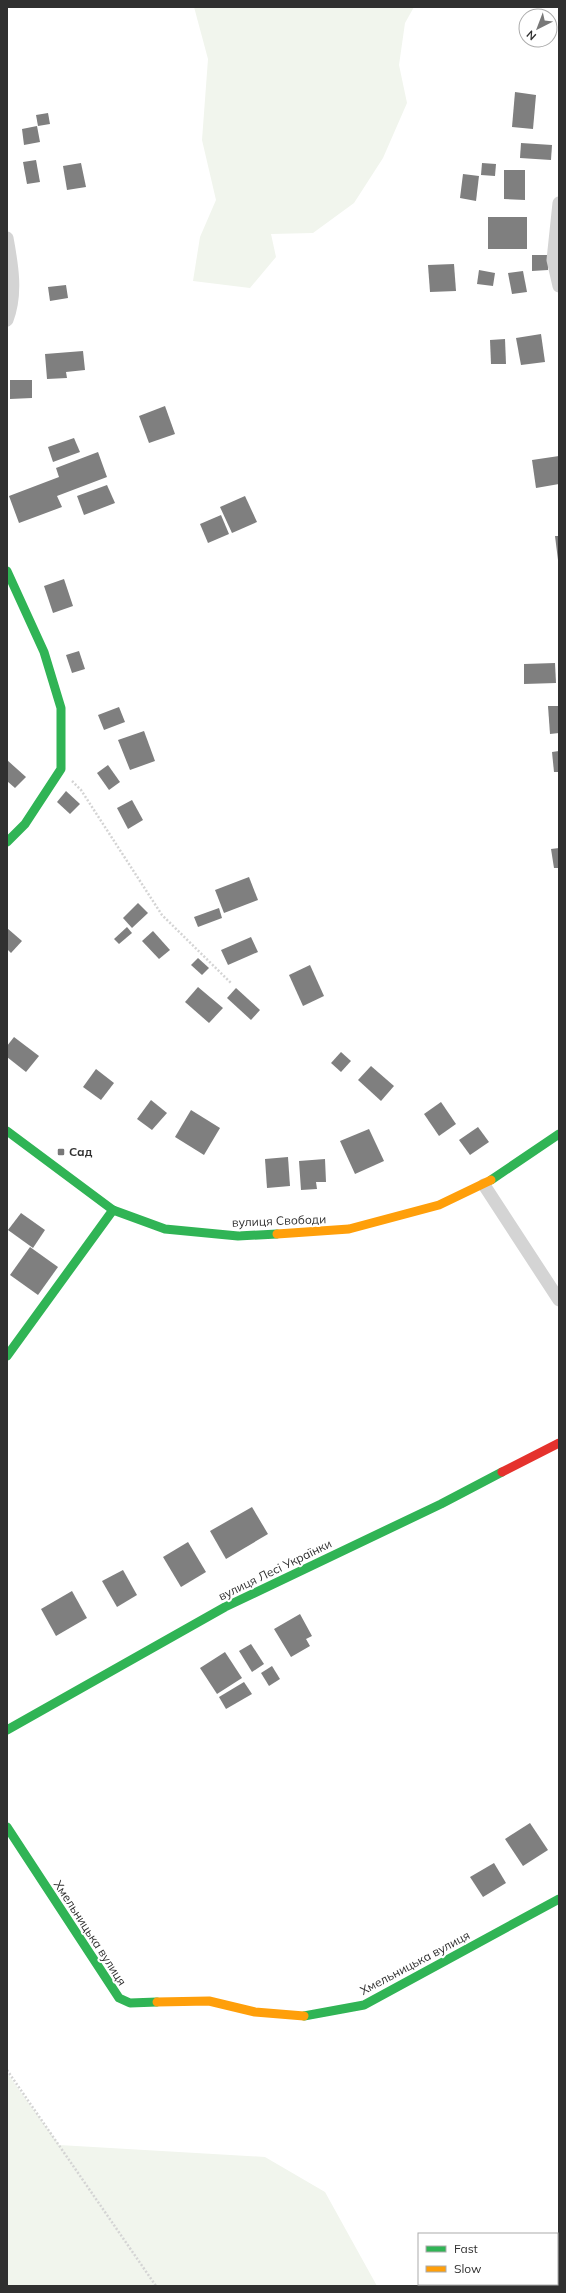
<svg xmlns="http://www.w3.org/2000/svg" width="566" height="2293" font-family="Mulish,sans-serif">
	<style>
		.green { fill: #f1f5ed }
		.building { fill: #7f7f7f }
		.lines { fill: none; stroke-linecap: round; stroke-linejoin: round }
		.path { stroke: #d4d4d4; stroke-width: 2.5; stroke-dasharray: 2 2; stroke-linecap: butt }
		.street { stroke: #d4d4d4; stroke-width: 13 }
		.fast { stroke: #30b455; stroke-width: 9 }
		.slow { stroke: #ff9f0a; stroke-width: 9 }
		.jam { stroke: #e5322d; stroke-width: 9 }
		.poi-dot { fill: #787878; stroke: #fff; stroke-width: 1.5 }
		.labels { text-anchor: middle; stroke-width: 4; stroke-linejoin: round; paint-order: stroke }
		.poi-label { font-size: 12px; font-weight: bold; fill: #303030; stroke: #fff; text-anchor: start }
		.street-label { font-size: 12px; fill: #303030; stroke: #fff }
	</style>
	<rect width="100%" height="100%" fill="#fff"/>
	<!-- green -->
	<g class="green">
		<polygon points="194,7 414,7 405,23 399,65 407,103 383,158 354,203 313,233 271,234 276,257 250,288 193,281 200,237 216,200 202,140 208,59"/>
		<polygon points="7,2073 59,2145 265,2157 325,2192 377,2286 7,2286"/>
	</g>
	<!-- building -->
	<g class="building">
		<polygon points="515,92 536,95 533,129 512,127"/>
		<polygon points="48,113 50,124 38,126 36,115"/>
		<polygon points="37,126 40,142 24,145 22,129"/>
		<polygon points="521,143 552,145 551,160 520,158"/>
		<polygon points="36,160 40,182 27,184 23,162"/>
		<polygon points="81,163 86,187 67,190 63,166"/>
		<polygon points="482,163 496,164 495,176 481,175"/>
		<polygon points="504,170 525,170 525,200 504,199"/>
		<polygon points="463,174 479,176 476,201 460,198"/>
		<rect x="488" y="217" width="39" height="32"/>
		<polygon points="532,255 548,255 548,270 532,271"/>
		<polygon points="454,264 456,291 430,292 428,265"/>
		<polygon points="479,270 495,273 493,286 477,284"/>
		<polygon points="523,271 527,292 512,294 508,273"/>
		<polygon points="66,285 68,298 50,301 48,287"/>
		<polygon points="541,334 545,362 521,365 516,338"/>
		<polygon points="505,339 506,364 491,364 490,340"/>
		<polygon points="83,351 85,370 66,372 67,378 47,379 45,354"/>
		<polygon points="10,380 32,380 32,398 10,399"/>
		<polygon points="165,406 175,434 149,443 139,416"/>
		<polygon points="74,438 80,452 53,462 48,447"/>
		<polygon points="98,452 107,477 57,496 62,507 19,523 9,496 59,477 56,468"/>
		<polygon points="559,456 559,484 536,488 532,460"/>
		<polygon points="107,485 115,503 84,515 77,496"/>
		<polygon points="245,496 257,522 232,533 220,507"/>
		<polygon points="221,515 229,534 208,543 200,524"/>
		<polygon points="555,536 559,536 559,560 558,560"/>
		<polygon points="64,579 73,606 53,613 44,586"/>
		<polygon points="79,651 85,669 72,673 66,655"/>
		<polygon points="555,663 556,683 524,684 524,664"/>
		<polygon points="548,706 559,706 559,733 550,734"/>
		<polygon points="119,707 125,722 104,730 98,715"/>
		<polygon points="144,731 155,761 130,770 118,740"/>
		<polygon points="559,751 559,772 554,772 552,752"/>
		<polygon points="7,760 26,777 15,788 7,781"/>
		<polygon points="108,765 120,782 109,790 97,773"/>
		<polygon points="66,791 80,804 70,814 57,802"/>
		<polygon points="132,800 143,820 128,829 117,808"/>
		<polygon points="559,848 559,868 554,868 551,849"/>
		<polygon points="249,877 258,900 224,913 215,890"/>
		<polygon points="138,903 148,913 132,928 123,918"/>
		<polygon points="219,908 222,918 198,927 194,917"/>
		<polygon points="127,927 132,933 119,944 114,939"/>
		<polygon points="7,928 22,941 11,953 7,949"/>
		<polygon points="153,931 170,950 159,959 142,941"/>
		<polygon points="251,937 258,952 228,965 221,950"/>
		<polygon points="198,958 209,968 202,975 191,965"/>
		<polygon points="310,965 324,996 303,1006 289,975"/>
		<polygon points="198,987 223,1008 209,1023 185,1002"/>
		<polygon points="236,988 260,1010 251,1020 227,998"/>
		<polygon points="14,1037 39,1056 26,1072 7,1057 7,1046"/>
		<polygon points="341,1052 351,1061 341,1072 331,1063"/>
		<polygon points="371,1066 394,1086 381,1101 358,1080"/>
		<polygon points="96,1069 114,1083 101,1100 83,1087"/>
		<polygon points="151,1100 167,1113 152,1130 137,1119"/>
		<polygon points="441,1102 456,1124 439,1136 424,1114"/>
		<polygon points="191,1110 220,1128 204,1155 175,1137"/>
		<polygon points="478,1127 489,1142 470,1155 459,1140"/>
		<polygon points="369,1129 384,1161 355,1174 340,1141"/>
		<polygon points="288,1157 290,1186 267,1188 265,1159"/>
		<polygon points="325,1159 326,1182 316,1182 317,1189 301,1190 299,1161"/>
		<polygon points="21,1213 45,1230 33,1248 8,1230"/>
		<polygon points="30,1247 58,1267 38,1295 10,1275"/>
		<polygon points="252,1507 268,1534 226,1559 210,1531"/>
		<polygon points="188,1542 206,1572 181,1587 163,1557"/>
		<polygon points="123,1570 137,1595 117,1607 102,1581"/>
		<polygon points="72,1591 87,1618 56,1636 41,1609"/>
		<polygon points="300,1614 312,1636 306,1639 310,1646 291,1657 274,1629"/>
		<polygon points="251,1644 264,1664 252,1672 239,1651"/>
		<polygon points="225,1652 242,1678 217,1694 200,1668"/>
		<polygon points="272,1666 280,1679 269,1686 261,1673"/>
		<polygon points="244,1682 252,1694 226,1709 219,1697"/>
		<polygon points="530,1823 548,1850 523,1866 505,1839"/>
		<polygon points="494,1863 506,1883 483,1897 470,1877"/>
	</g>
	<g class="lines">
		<!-- path -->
		<g class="path">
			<polyline points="72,781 81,790 162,915 232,984"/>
			<polyline points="7,2070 156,2286"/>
		</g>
		<!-- street -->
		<g class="street">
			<polyline points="559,203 553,260 559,286"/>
			<path d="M7,238C12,265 17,294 7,320"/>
			<polyline points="484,1185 559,1300"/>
		</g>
		<!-- fast -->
		<g class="fast">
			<polyline points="7,571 44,652 61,708 61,769 25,824 7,842"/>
			<polyline points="7,1131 113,1210 165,1229 238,1236 277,1234"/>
			<polyline points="491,1180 559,1134"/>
			<polyline points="7,1356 113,1210"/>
			<polyline points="7,1730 225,1607 441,1504 502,1472"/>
			<polyline points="7,1827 119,1998 130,2003 157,2002"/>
			<polyline points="304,2016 364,2005 559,1899"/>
		</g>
		<!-- slow -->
		<g class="slow">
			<polyline points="277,1234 349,1229 439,1205 491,1180"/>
			<polyline points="157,2002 209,2001 255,2012 304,2016"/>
		</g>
		<!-- jam -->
		<polyline class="jam" points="502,1472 559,1443"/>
	</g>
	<!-- markers -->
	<rect class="poi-dot" x="57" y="1148" width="8" height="8" rx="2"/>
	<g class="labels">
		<!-- poi labels -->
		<g class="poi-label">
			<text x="69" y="1156">Сад</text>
		</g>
		<!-- street labels -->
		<g class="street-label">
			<text transform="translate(279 1221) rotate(-2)" y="4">вулиця Свободи</text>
			<text transform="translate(275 1570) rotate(-26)" y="4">вулиця Лесі Українки</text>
			<text transform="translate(90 1933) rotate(57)" y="4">Хмельницька вулиця</text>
			<text transform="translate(415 1963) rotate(-28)" y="4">Хмельницька вулиця</text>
		</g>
	</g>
	<!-- border -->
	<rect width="566" height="2293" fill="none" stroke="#303030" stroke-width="16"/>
	<!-- legend -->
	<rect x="418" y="2233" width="140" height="52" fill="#ffffff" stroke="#acacac"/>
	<rect x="426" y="2246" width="20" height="6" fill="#30b455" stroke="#acacac"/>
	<text x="454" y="2253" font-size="12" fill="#303030">Fast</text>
	<rect x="426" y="2266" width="20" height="6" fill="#ff9f0a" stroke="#acacac"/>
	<text x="454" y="2273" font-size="12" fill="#303030">Slow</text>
	<!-- north arrow -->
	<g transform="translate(538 28) rotate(222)"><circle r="19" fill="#ffffff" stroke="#acacac"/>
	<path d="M0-3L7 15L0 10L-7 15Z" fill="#787878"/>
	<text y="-6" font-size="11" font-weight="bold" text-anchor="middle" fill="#303030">N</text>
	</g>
</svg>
